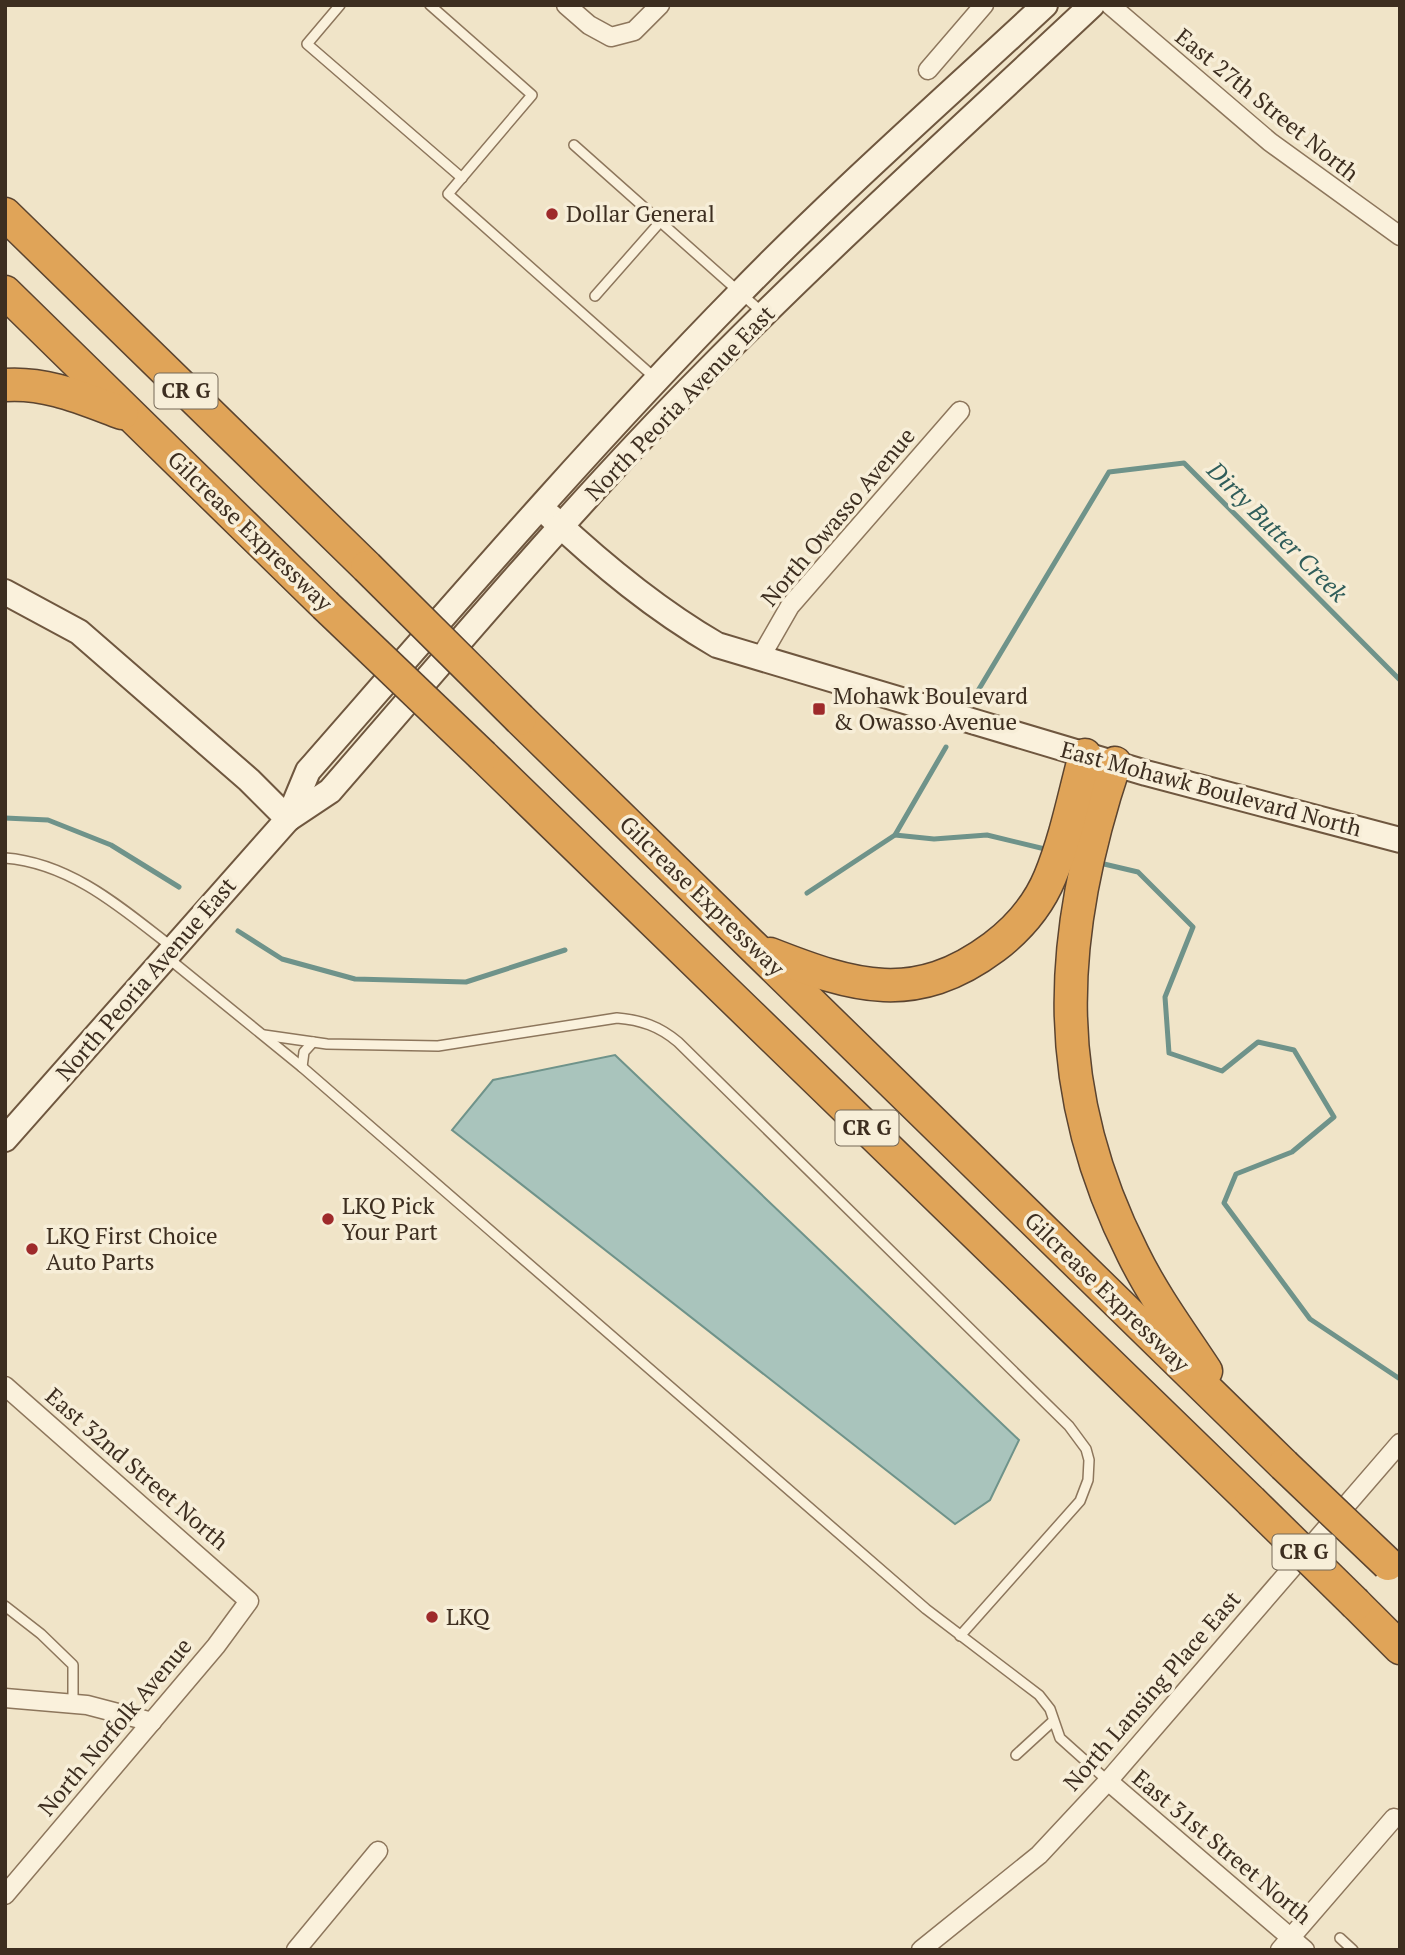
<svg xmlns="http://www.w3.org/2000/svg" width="1405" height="1955" font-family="'PT Serif',serif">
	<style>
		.water { fill: #a9c4bc; stroke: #6f938a; stroke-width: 2 }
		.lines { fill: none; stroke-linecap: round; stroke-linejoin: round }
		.stream { stroke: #6f938a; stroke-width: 5 }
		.lane-casing { stroke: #8d765c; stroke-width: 12 }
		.street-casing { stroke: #8d765c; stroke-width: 21 }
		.secondary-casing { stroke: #6f573f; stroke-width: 28 }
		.highway-casing { stroke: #5b4430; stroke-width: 35 }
		.lane { stroke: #faf1dc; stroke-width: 9 }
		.street { stroke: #faf1dc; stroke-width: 18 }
		.secondary { stroke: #faf1dc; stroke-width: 24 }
		.highway { stroke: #e0a458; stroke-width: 32 }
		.highway-bridge-casing { stroke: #5b4430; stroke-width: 35; stroke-linecap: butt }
		.highway-bridge { stroke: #e0a458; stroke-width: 32 }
		.poi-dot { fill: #9e2a2b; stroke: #f7eed8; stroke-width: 2.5 }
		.labels { text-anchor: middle; stroke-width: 7; stroke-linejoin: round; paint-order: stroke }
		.shield { fill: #f7eed8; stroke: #756857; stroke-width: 2 }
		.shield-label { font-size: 21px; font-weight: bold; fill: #3d2e20 }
		.street-label { font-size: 23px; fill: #3d2e20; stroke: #f7eed8 }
		.poi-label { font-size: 23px; fill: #3d2e20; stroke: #f7eed8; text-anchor: start }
		.water-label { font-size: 24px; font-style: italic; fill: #2f5d5a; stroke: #f7eed8 }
	</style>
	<rect width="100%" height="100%" fill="#f0e4c8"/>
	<!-- water -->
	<polygon class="water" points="615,1055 1019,1440 990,1500 955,1524 452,1130 493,1080"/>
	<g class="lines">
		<!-- stream -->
		<g class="stream">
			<polyline points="979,689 1109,472 1184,463 1400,680"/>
			<polyline points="5,818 48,820 111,845 179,887"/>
			<polyline points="895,835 934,839 987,835 1049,850"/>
			<polyline points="1104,864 1138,872 1193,927 1165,997 1169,1053 1222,1071 1258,1042 1294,1050 1334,1117 1292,1152 1236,1174 1224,1203 1310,1319 1400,1379"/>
			<polyline points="807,893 895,835 946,747"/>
			<polyline points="238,931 282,959 355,979 466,982 565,950"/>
		</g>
		<!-- lane casing -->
		<g class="lane-casing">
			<g id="lane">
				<polyline points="340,5 307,44 462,178"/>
				<polyline points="430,5 532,95 448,194 655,378"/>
				<polyline points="574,145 764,314"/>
				<polyline points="595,296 661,221"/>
				<path d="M5,858C71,863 123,909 173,948"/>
				<polyline points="168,958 302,1067 926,1609 1039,1695 1050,1709 1060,1738 1108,1781"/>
				<path d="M264,1035L327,1044L438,1046L617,1018C641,1020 659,1026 678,1042L1069,1426L1086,1449L1089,1460L1088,1480L1080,1501L960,1636"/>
				<polyline points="302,1067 304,1052 313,1042"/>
				<polyline points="5,1606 41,1634 73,1665 73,1704"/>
				<polyline points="1016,1755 1052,1722"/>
				<polyline points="1340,1938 1353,1950"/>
			</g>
		</g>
		<!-- street casing -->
		<g class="street-casing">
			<g id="street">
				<polyline points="566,5 589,25 611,37 634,31 660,5"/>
				<polyline points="1110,5 1270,142 1400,236"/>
				<polyline points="928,70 984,5"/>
				<polyline points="759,660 790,606 960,411"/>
				<polyline points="5,1386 249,1601 216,1646 5,1895"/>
				<polyline points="5,1698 87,1705 152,1722"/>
				<polyline points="1108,1781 1305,1950"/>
				<polyline points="296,1950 378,1851"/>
				<polyline points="921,1950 1039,1855 1108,1781 1400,1443"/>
				<polyline points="1280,1950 1394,1818"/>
			</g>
		</g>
		<!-- secondary casing -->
		<g class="secondary-casing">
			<g id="secondary">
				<path d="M550,516C602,565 655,609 717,645L1146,773L1400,840"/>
				<polyline points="5,592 79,632 249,780 288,819"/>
				<path d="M288,819L308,771C449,610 588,448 738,295C836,194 942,101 1045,5"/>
				<path d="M5,1139L288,819L330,791C453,650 573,506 705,373C830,246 962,127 1092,5"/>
			</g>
		</g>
		<!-- highway casing -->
		<g class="highway-casing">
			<g id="highway">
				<polyline points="5,214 367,567"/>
				<polyline points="5,292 325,605"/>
				<path d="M5,385C47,382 84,399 122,413"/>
				<polyline points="520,719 1284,1465"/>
				<polyline points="483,756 1251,1501"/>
				<path d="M1115,763C1057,936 1049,1088 1133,1254C1153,1295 1181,1333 1206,1371"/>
				<path d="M770,954C854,987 915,1006 994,947C1019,928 1038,906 1050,877C1066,838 1074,796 1085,755"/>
				<polyline points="1356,1604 1400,1648"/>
			</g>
		</g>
		<!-- lane -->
		<use href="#lane" class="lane"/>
		<!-- street -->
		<use href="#street" class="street"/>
		<!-- secondary -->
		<use href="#secondary" class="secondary"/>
		<!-- highway -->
		<use href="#highway" class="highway"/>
		<!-- highway-bridge casing -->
		<g class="highway-bridge-casing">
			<g id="highway-bridge">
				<polyline points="367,567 520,719"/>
				<polyline points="325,605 483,756"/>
				<polyline points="1284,1465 1388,1564"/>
				<polyline points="1251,1501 1356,1604"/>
			</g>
		</g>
		<!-- highway-bridge -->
		<use href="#highway-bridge" class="highway-bridge"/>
	</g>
	<!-- markers -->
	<g class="poi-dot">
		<circle cx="552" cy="214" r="7"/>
		<rect x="812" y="702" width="14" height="14" rx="3.5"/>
		<circle cx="328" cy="1219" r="7"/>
		<circle cx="32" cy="1249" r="7"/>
		<circle cx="432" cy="1617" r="7"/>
	</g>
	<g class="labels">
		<!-- shield labels -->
		<g class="shield">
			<rect x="154.5" y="373.5" width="63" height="35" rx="5"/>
			<rect x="835.5" y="1110.5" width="63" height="35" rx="5"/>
			<rect x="1272.5" y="1534.5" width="63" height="35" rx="5"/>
		</g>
		<g class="shield-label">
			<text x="186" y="398">CR G</text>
			<text x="867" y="1135">CR G</text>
			<text x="1304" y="1559">CR G</text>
		</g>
		<!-- street labels -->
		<g class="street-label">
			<text transform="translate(1267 105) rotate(39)" y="8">East 27th Street North</text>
			<text transform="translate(680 403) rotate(-46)" y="8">North Peoria Avenue East</text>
			<text transform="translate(838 517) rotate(-50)" y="8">North Owasso Avenue</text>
			<text transform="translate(250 531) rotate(44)" y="8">Gilcrease Expressway</text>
			<text transform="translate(1211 789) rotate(15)" y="8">East Mohawk Boulevard North</text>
			<text transform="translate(702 896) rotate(44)" y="8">Gilcrease Expressway</text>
			<text transform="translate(146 979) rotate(-49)" y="8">North Peoria Avenue East</text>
			<text transform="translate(1107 1292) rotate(44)" y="8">Gilcrease Expressway</text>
			<text transform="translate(137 1469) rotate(41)" y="8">East 32nd Street North</text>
			<text transform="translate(1152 1691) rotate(-49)" y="8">North Lansing Place East</text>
			<text transform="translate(115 1727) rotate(-50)" y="8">North Norfolk Avenue</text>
			<text transform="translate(1222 1847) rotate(40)" y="8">East 31st Street North</text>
		</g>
		<!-- poi labels -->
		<g class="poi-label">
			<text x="566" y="222">Dollar General</text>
			<text x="833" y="704">Mohawk Boulevard<tspan x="833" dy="26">&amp; Owasso Avenue</tspan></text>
			<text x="342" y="1214">LKQ Pick<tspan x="342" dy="26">Your Part</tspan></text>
			<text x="46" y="1244">LKQ First Choice<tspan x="46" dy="26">Auto Parts</tspan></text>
			<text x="446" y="1625">LKQ</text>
		</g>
		<!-- water labels -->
		<g class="water-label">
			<text transform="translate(1277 532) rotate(45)" y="8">Dirty Butter Creek</text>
		</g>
	</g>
	<!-- border -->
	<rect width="1405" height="1955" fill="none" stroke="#3d2e20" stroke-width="14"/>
</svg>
